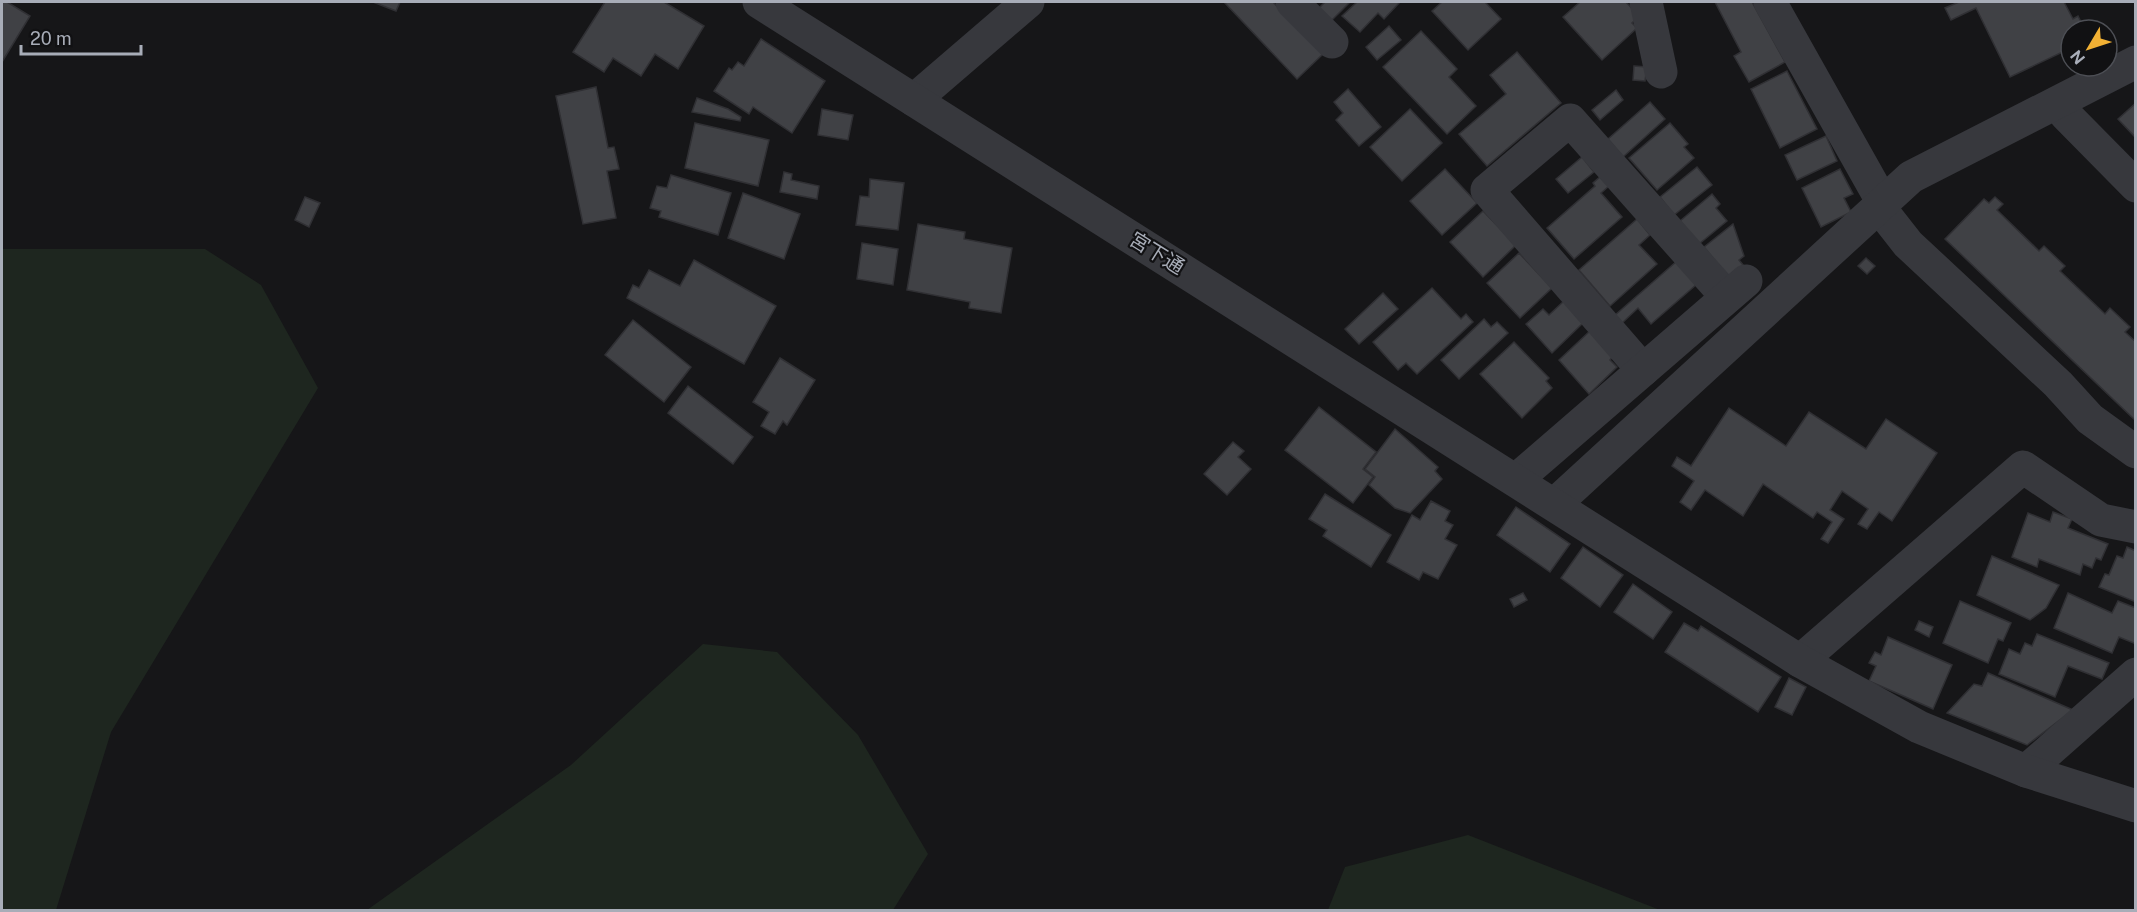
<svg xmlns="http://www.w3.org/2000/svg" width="2137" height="912" font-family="'Public Sans','Noto Sans JP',sans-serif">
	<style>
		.green { fill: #1e261f }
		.building { fill: #404145; stroke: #303034; stroke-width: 1.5 }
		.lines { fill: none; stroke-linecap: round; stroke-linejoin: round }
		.minor { stroke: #37383d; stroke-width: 33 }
		.tertiary { stroke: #37383d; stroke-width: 33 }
		.labels { text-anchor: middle; stroke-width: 4.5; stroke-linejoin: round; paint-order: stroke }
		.street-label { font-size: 20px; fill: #a8adb8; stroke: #111113 }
	</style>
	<rect width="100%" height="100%" fill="#161618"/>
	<!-- green -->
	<g class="green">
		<polygon points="2,249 205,249 261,285 318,388 111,732 56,910 2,910"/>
		<polygon points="703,644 777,652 858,735 928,854 893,910 367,910 571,765"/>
		<polygon points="1468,835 1660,910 1328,910 1345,867"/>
	</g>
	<!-- building -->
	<g class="building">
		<polygon points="2,2 7,2 30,16 2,62"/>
		<polygon points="373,2 400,2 396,11"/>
		<polygon points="605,2 664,2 704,26 678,69 655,54 641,76 613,58 604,72 573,52"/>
		<polygon points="1224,2 1273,2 1323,54 1297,79"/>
		<polygon points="1325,2 1350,2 1331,21 1319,8"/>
		<polygon points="1357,2 1400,2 1384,19 1378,13 1360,32 1342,16"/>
		<polygon points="1442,2 1485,2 1501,19 1468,50 1432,11"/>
		<polygon points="1580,2 1626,2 1639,16 1632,23 1637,28 1602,60 1563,17"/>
		<polygon points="1715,2 1752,2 1785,62 1749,82 1734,56 1741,52"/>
		<polygon points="1959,2 2064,2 2073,19 2078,16 2085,30 2071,30 2071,48 2010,77 1976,8 1951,20 1945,8"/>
		<polygon points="1389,26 1401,40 1377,60 1366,47"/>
		<polygon points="1421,31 1457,69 1449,77 1476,106 1447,134 1383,67"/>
		<polygon points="761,39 825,81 792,133 753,107 749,114 714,91 729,68 732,70 738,62 744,66"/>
		<polygon points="1517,52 1561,103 1487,166 1459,134 1506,94 1490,75"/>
		<polygon points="1634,66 1647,67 1645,81 1633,80"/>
		<polygon points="1787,71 1817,129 1780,148 1751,89"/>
		<polygon points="596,87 608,148 614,147 619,169 607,171 616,218 583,224 556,96"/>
		<polygon points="1348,89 1381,127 1359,146 1336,120 1343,113 1334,102"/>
		<polygon points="1616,90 1623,100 1600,120 1592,110"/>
		<polygon points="697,98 728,109 741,117 740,121 692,112"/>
		<polygon points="1650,102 1665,119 1623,157 1608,139"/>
		<polygon points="2136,103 2136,138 2118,119"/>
		<polygon points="822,109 853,115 848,140 818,135"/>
		<polygon points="1410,109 1442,143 1402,181 1370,147"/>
		<polygon points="695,123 769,140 758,186 685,168"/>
		<polygon points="1670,123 1688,144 1684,147 1694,158 1657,190 1629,158"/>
		<polygon points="1826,136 1837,161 1797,180 1785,155"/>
		<polygon points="1582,157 1594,172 1568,193 1556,179"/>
		<polygon points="1697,167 1712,185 1674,215 1660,197"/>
		<polygon points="1445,169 1477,203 1442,235 1410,201"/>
		<polygon points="1840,169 1853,194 1844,198 1851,212 1821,227 1802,188"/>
		<polygon points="784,172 792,174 791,180 819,186 817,199 780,192"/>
		<polygon points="671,175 731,193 718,235 659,217 661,211 650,208 657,186 667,188"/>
		<polygon points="1601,176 1609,186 1601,193 1622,217 1574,259 1547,228 1595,186 1593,183"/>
		<polygon points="870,179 904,183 898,230 856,225 860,196 869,197"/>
		<polygon points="743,193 800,214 784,259 728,238"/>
		<polygon points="1712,194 1720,204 1716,208 1727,221 1699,244 1680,221"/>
		<polygon points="305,197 320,203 309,227 295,220"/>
		<polygon points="1995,197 2003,204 1997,210 2039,251 2044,246 2065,266 2060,271 2105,314 2110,308 2130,327 2125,332 2136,342 2136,421 1945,239 1984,199 1989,203"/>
		<polygon points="1483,211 1516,245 1483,277 1450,242"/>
		<polygon points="1637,219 1650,235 1639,245 1657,264 1610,306 1579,270"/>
		<polygon points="918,224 965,232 964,239 1012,248 1001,313 969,308 970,302 907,290"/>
		<polygon points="1733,224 1744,256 1739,260 1743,265 1728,277 1704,247"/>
		<polygon points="862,243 898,249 893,285 857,279"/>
		<polygon points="1519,253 1552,288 1520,318 1487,283"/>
		<polygon points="1866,258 1875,266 1867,274 1858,266"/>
		<polygon points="694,260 776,306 744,364 627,298 633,285 639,288 649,270 680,286"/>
		<polygon points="1677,261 1697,284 1651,324 1638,308 1621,324 1614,316"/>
		<polygon points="1432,288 1461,319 1466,314 1473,322 1417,374 1406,363 1398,370 1373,342"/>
		<polygon points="1383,293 1398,309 1359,344 1345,329"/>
		<polygon points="1565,300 1584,322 1552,353 1526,324 1543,309 1549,315"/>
		<polygon points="1484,319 1491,327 1497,322 1508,333 1459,379 1441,360"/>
		<polygon points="633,320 691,367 664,402 605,355"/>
		<polygon points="1591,330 1614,355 1610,360 1617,367 1589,394 1559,360"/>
		<polygon points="1514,342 1549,378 1546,381 1552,388 1522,418 1480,374"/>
		<polygon points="780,358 815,380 787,425 783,421 775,434 761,426 769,412 753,402"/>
		<polygon points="688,386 753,437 733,464 668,413"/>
		<polygon points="1319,407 1376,452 1363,469 1373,477 1353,503 1285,450"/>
		<polygon points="1729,408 1786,446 1809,412 1866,449 1886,419 1937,453 1892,521 1879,512 1867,529 1858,524 1868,509 1842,491 1830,510 1844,519 1828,543 1821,539 1832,522 1817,512 1813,518 1763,484 1743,516 1705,490 1691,510 1680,502 1694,481 1672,466 1677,457 1691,466"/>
		<polygon points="1395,429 1438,467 1435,471 1442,479 1410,513 1395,508 1369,485 1375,477 1365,469"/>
		<polygon points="1233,442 1244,451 1238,457 1251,469 1227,495 1204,474"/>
		<polygon points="1325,494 1391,535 1371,567 1323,536 1327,530 1309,519"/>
		<polygon points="1431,501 1450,511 1445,521 1453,525 1445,539 1457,545 1438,579 1423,572 1419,580 1387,562 1412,515 1420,520"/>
		<polygon points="1516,507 1570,544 1550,572 1497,535"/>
		<polygon points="2053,512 2072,519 2068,528 2108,544 2101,560 2096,558 2092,568 2083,564 2080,575 2039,559 2037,567 2012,557 2028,513 2050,522"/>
		<polygon points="1583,547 1623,575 1600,607 1561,578"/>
		<polygon points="2127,547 2136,551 2136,602 2099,587 2105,574 2109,575 2117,556 2123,558"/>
		<polygon points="1992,556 2059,585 2046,608 2030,620 1977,595"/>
		<polygon points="1633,584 1672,612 1653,639 1614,612"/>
		<polygon points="1523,593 1527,600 1514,607 1510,599"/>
		<polygon points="2068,593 2112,613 2118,601 2136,608 2136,644 2119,637 2112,653 2054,628"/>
		<polygon points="1960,601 2011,623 2003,641 1998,639 1988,663 1943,643"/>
		<polygon points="1919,621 1933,627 1929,637 1915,630"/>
		<polygon points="1684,623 1698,631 1701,626 1781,677 1758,712 1665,652"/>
		<polygon points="2037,634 2109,663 2102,679 2068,666 2055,697 1999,674 2009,649 2020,654 2025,643 2032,646"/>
		<polygon points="1888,637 1952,665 1933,709 1869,681 1876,666 1869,663 1875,652 1881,655"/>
		<polygon points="1988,673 2073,710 2027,745 1947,713 1974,684 1982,686"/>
		<polygon points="1789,678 1806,687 1792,715 1775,707"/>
	</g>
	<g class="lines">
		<!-- minor -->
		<g class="minor">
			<polyline points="1292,2 1332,42"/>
			<polyline points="1646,2 1661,72"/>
			<polyline points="1770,2 1883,203"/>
			<polyline points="914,100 1028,2"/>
			<polyline points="2066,115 2136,186"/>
			<polyline points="1879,207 1908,244 2058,384 2090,419 2136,452"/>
			<polyline points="1643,370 1487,190 1570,120 1727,297"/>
			<polyline points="1517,479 1746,281"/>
			<polyline points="1555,504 1911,177 2136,62"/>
			<polyline points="1800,661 2023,467 2101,520 2136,527"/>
			<polyline points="2026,771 2136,674"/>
		</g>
		<!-- tertiary -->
		<polyline class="tertiary" points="759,2 1800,661 1919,727 2026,771 2136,806"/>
	</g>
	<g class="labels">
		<!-- street labels -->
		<g class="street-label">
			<text transform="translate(1157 253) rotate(32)" y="7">宮下通</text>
		</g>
	</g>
	<!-- border -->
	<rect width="2137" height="912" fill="none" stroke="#a8adb8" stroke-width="6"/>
	<!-- north arrow -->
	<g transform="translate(2089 48) rotate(231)"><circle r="28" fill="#111113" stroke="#4d4f55" stroke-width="1.5"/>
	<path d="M0-4.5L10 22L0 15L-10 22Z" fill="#f2b134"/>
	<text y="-9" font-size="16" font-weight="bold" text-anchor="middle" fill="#a8adb8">N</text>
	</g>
	<!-- scale -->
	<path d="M21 45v9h120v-9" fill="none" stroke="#a8adb8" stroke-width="3"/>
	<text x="30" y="45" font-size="18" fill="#a8adb8" stroke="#111113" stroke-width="4.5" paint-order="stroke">20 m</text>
</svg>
